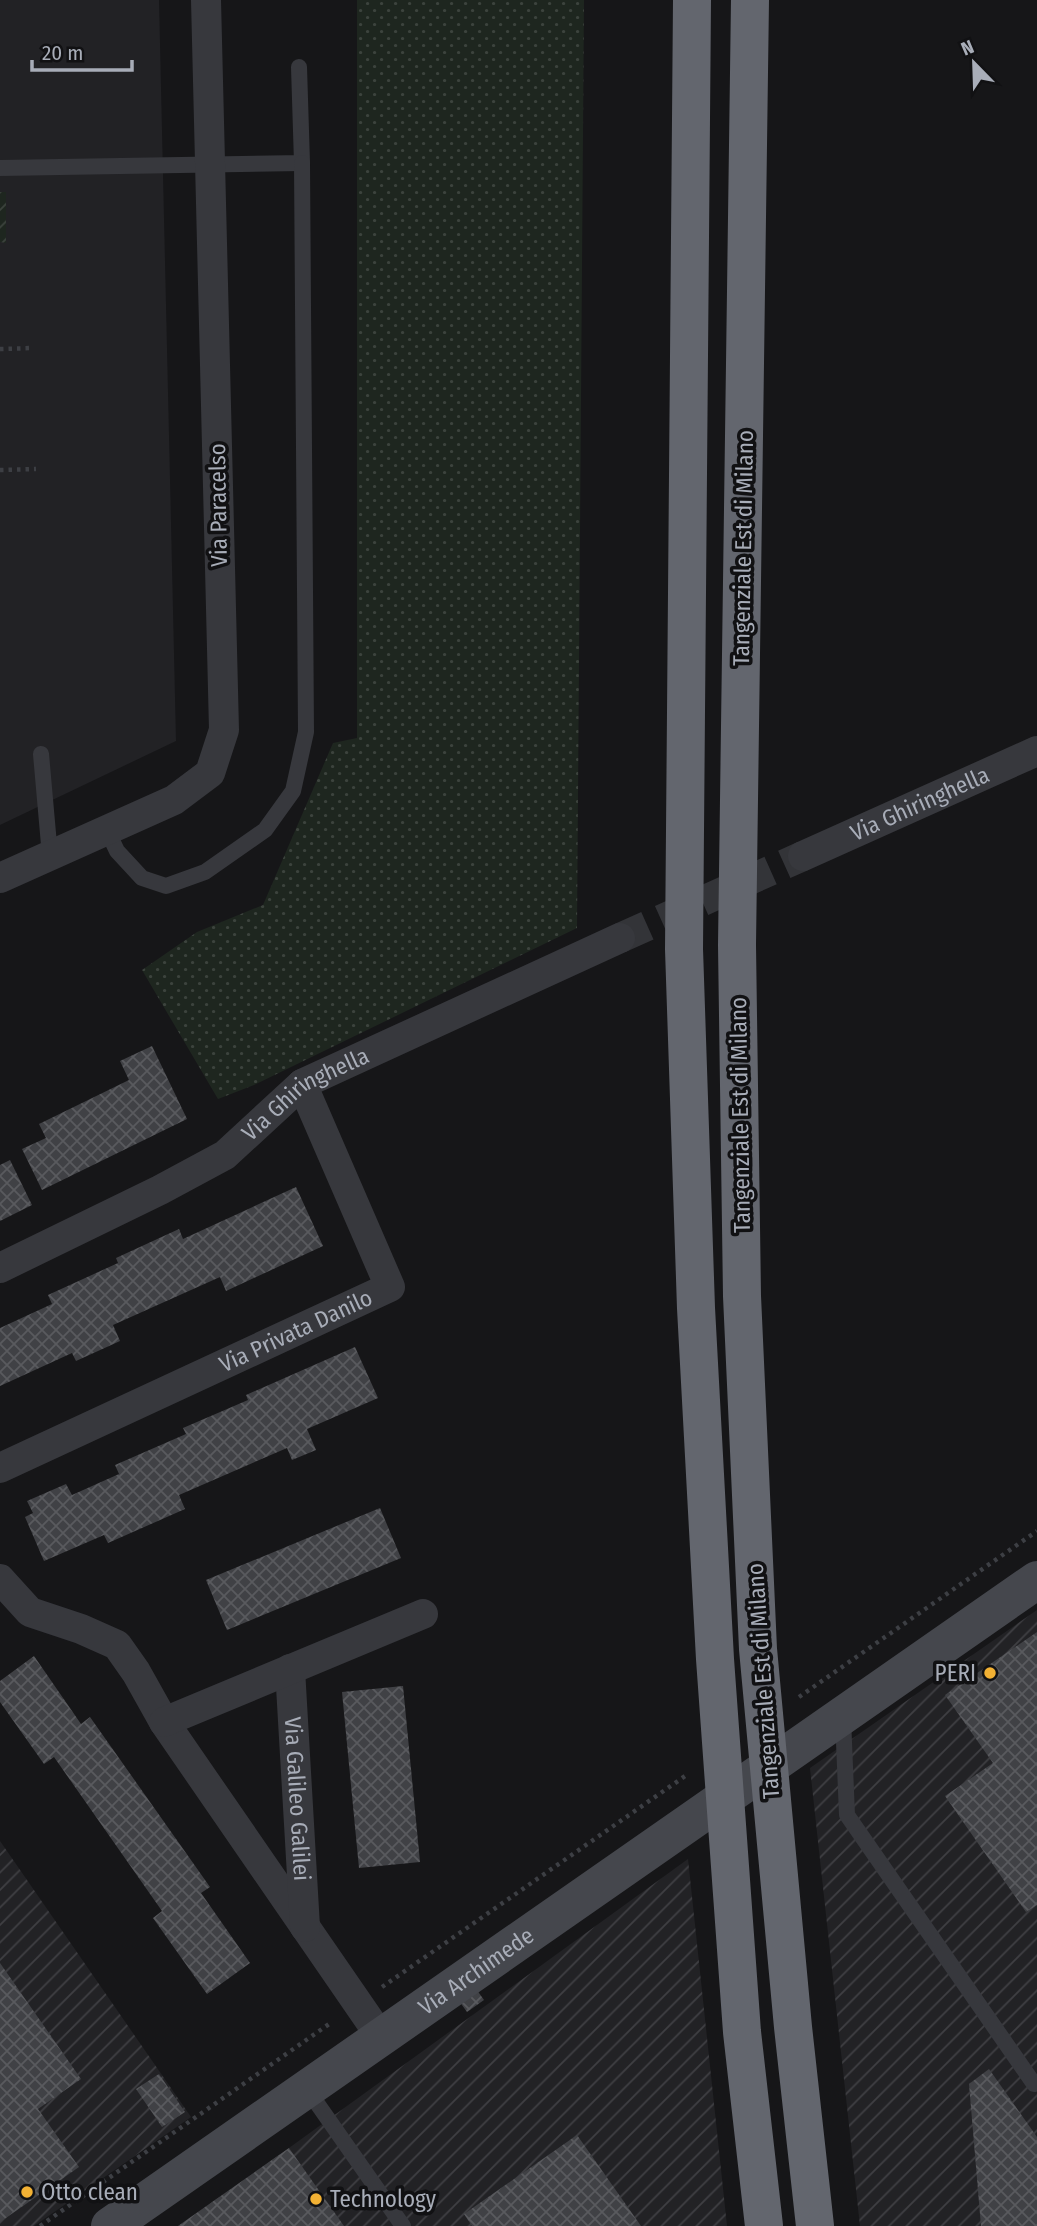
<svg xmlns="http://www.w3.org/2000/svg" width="1037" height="2226" font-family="'Fira Sans Condensed',sans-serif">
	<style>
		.built { fill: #222225 }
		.industrial { fill: url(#industrial-furrows) }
		.grass { fill: url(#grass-dots) }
		.garden { fill: url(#garden-furrows) }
		.building { fill: url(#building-cross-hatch) }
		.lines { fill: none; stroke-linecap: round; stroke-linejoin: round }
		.street-tunnel { stroke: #333438; stroke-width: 30; stroke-dasharray: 30 15; stroke-linecap: butt }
		.path { stroke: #3d3f44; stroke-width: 4.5; stroke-dasharray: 3.5 5; stroke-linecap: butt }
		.lane { stroke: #37383d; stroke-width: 16 }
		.street { stroke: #37383d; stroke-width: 30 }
		.secondary { stroke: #45474d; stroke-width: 38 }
		.highway { stroke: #63666e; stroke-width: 38 }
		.poi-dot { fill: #f2b134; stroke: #111113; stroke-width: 2.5 }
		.labels { text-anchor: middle; stroke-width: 7; stroke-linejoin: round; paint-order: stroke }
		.street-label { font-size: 23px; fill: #a8adb8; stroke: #111113 }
		.poi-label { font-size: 23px; fill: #a8adb8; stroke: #111113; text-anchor: start }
	</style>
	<defs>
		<pattern id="industrial-furrows" width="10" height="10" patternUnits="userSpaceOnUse" patternTransform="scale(1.75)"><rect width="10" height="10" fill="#222225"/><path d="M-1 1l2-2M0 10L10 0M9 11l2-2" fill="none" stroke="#3f3f43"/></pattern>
		<pattern id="grass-dots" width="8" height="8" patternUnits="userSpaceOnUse" patternTransform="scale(1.75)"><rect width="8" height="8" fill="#1e261f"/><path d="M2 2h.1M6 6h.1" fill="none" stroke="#3c433d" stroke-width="1.8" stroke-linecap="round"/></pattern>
		<pattern id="garden-furrows" width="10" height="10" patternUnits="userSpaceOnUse" patternTransform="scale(1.75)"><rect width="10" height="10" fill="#1e261f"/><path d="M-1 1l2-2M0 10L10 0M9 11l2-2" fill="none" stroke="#3c433d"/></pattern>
		<pattern id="building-cross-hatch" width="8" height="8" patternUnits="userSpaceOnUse" patternTransform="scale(1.75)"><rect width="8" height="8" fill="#404145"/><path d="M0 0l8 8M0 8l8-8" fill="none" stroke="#595a5e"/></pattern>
	</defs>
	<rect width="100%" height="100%" fill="#161618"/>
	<!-- built -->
	<polygon class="built" points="0,0 159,0 176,741 0,825"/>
	<!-- industrial -->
	<g class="industrial">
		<polygon points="1037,1610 1037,2226 860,2226 810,1768"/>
		<polygon points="0,1841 191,2117 34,2226 0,2226"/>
		<polygon points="688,1859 727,2226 178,2226 289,2148"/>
	</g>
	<!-- grass -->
	<polygon class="grass" points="357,0 584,0 577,928 254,1085 218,1099 142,970 197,932 263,905 333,743 357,738"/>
	<!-- garden -->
	<polygon class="garden" points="0,192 6,192 6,243 0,242"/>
	<!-- building -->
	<g class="building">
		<polygon points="152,1046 187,1119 42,1190 22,1149 46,1138 39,1124 129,1080 120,1061"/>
		<polygon points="10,1160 32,1205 0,1221 0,1165"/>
		<polygon points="296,1187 323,1246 226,1291 220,1277 113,1325 120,1341 76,1361 72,1353 0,1386 0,1328 52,1304 48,1295 118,1263 116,1258 179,1229 183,1239"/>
		<polygon points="355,1347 378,1398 307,1429 316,1450 292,1460 287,1448 179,1495 185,1509 108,1543 104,1535 44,1561 25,1517 33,1513 27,1501 66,1484 72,1495 119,1474 115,1465 186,1434 183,1428 248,1400 246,1395"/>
		<polygon points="380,1508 401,1558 227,1630 206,1580"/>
		<polygon points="1037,1632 1037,1905 1026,1912 945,1796 993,1763 945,1695"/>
		<polygon points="34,1656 81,1724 90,1717 210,1887 201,1893 250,1963 207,1994 153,1918 162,1911 54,1757 44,1764 0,1702 0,1681"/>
		<polygon points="403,1686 420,1862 359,1868 342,1692"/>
		<polygon points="0,1963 81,2079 38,2109 79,2167 0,2222"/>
		<polygon points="469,1979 484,2000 467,2012 452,1991"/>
		<polygon points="989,2069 1037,2137 1037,2226 981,2226 969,2084"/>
		<polygon points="159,2074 185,2112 162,2127 136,2089"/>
		<polygon points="577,2135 641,2226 472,2226 464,2214"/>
		<polygon points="289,2148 344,2226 178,2226"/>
	</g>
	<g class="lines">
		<!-- street-tunnel -->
		<polyline class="street-tunnel" points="620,938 803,856"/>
		<!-- path -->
		<g class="path">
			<polyline points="0,349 33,348"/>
			<polyline points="0,470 36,469"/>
			<polyline points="799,1697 1037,1531"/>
			<polyline points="382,1987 688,1774"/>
			<polyline points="40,2226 332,2022"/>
		</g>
		<!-- lane -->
		<g class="lane">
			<polyline points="0,168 302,163 299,67"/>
			<polyline points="41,754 50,856"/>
			<polyline points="107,830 117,851 142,878 166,886 205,872 265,830 293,791 306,732 302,163"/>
			<polyline points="843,1718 847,1815 1034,2084"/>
			<polyline points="307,2089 403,2226"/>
		</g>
		<!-- street -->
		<g class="street">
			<path id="s1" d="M803,856L1037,751"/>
			<polyline points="0,878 174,800 210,773 224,730 206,0"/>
			<path id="s2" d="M0,1268L160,1190L225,1155L302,1084L620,938"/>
			<path id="s3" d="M0,1468L390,1287L302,1084"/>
			<polyline points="0,1579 30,1612 81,1629 117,1645 136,1672 164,1722 381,2037"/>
			<path id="s4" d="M290,1669L305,1927"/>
			<polyline points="164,1722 423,1614"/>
		</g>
		<!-- secondary -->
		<path class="secondary" id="s5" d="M110,2226L1037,1580"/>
		<!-- highway -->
		<g class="highway">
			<polyline points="692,0 684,949 696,1308 715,1659 742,2032 764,2226"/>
			<polyline points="750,0 737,945 742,1296 758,1649 793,2027 815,2226"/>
		</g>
	</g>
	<!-- markers -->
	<g class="poi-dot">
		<circle cx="990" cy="1673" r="7"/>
		<circle cx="27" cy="2192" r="7"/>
		<circle cx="316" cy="2199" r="7"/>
	</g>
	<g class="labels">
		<!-- street labels -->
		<g class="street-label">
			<text transform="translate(218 505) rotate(-91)" y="8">Via Paracelso</text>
			<text transform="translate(743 548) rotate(-89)" y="8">Tangenziale Est di Milano</text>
			<text dy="8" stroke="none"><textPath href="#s1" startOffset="128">Via Ghiringhella</textPath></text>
			<text dy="8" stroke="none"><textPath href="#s2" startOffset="354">Via Ghiringhella</textPath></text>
			<text transform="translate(740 1115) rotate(-91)" y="8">Tangenziale Est di Milano</text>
			<text dy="8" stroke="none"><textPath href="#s3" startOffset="326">Via Privata Danilo</textPath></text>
			<text transform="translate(763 1681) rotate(-94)" y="8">Tangenziale Est di Milano</text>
			<text dy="8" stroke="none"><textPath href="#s4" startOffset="130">Via Galileo Galilei</textPath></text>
			<text dy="8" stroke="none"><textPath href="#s5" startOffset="446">Via Archimede</textPath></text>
		</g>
		<!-- poi labels -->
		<g class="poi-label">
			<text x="976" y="1681" text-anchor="end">PERI</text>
			<text x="41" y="2200">Otto clean</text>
			<text x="330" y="2207">Technology</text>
		</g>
	</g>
	<!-- north arrow -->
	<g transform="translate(974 63) rotate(337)" stroke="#111113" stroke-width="5" paint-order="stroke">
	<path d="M0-5L12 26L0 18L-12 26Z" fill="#a8adb8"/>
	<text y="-10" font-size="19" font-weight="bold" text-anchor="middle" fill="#a8adb8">N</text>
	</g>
	<!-- scale -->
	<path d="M32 60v10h100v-10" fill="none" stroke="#a8adb8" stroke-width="3.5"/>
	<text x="42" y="60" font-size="21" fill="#a8adb8" stroke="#111113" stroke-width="5" paint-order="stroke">20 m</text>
</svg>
